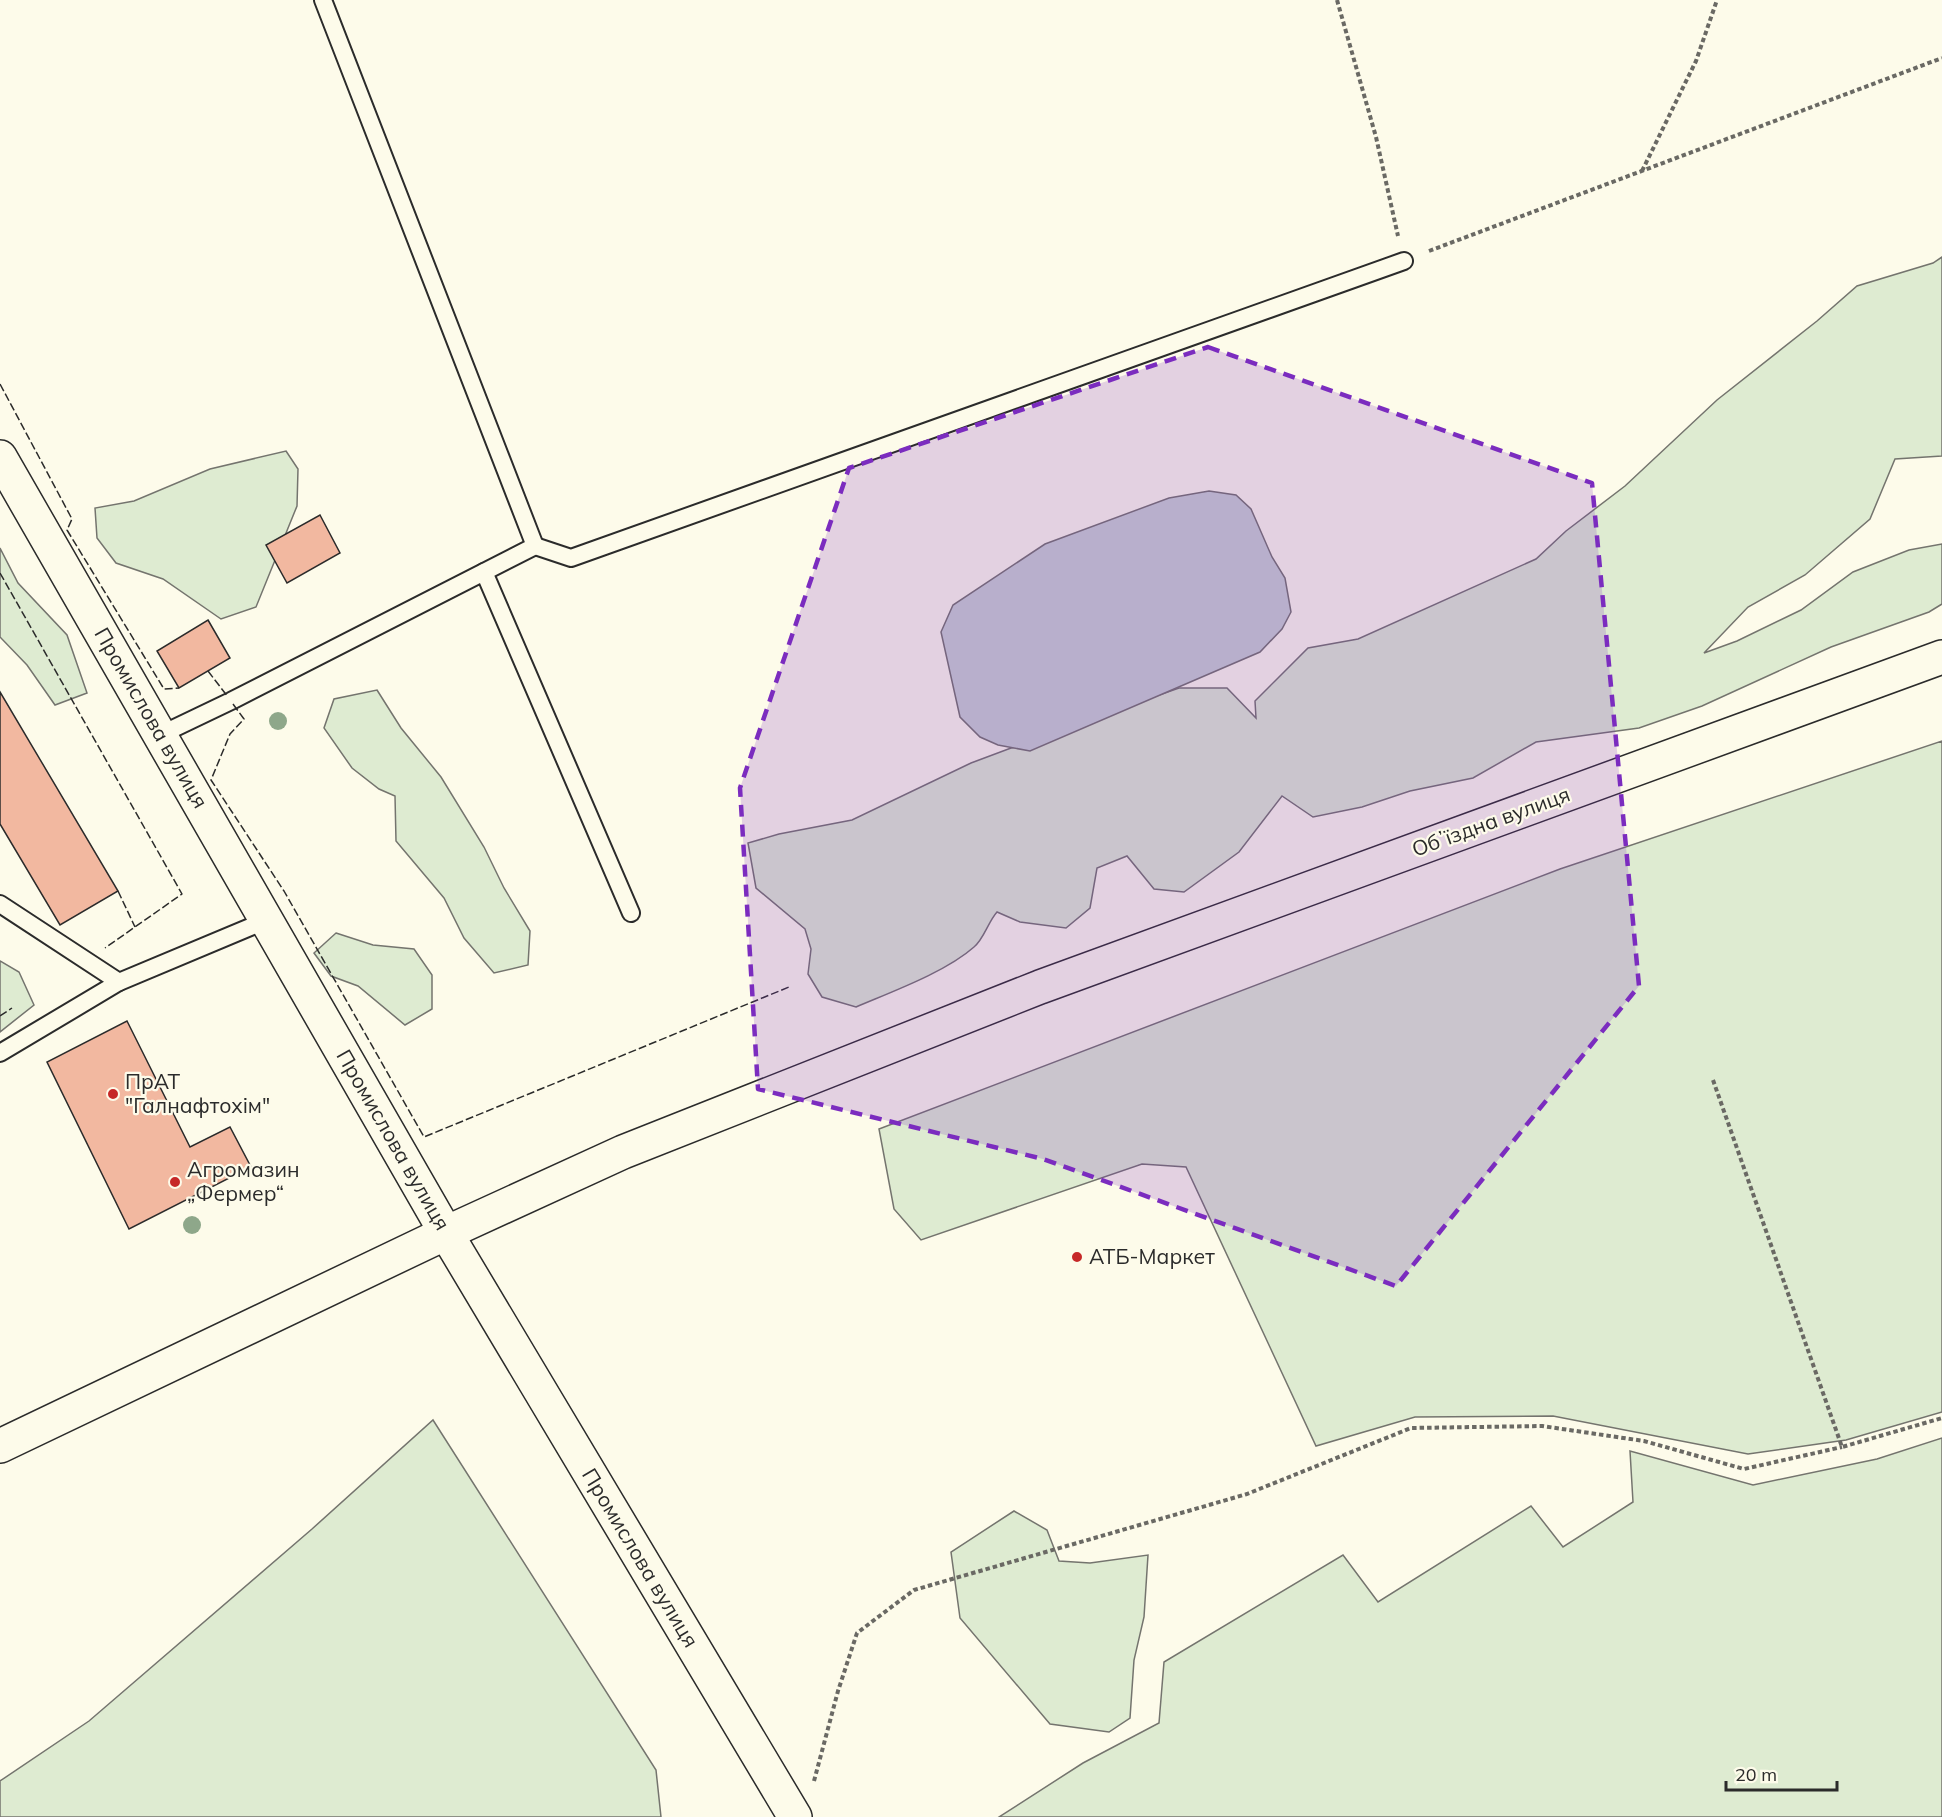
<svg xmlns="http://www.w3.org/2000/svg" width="1942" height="1817" font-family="Mulish,sans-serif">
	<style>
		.green { fill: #deebd1; stroke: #74746e; stroke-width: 1.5 }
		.water { fill: #c7d0d0; stroke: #74746e; stroke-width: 1.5 }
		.building { fill: #f2b8a0; stroke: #2b2b2b; stroke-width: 1.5 }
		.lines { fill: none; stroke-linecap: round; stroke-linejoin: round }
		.lane-casing { stroke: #2b2b2b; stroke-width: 20 }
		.street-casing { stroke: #2b2b2b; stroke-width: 36 }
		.highway-casing { stroke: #2b2b2b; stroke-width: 36 }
		.path { stroke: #6a6964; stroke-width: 4; stroke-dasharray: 4.5 3; stroke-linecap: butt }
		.lane { stroke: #fdfbea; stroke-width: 16 }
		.street { stroke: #fdfbea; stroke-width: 33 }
		.highway { stroke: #fdfbea; stroke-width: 33 }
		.fence { stroke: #2b2b2b; stroke-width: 1.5; stroke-dasharray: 8 3; stroke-linecap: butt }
		.tree { fill: #8ea78a }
		.marked { fill: #7b2cbf; fill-opacity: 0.2; stroke: #7b2cbf; stroke-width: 4.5; stroke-dasharray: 12 8; stroke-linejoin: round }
		.poi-dot { fill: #c62828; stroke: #fdfbea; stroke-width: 2 }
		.labels { text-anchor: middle; stroke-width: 4.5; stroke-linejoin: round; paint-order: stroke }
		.street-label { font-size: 21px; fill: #2b2b2b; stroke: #fdfbea }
		.poi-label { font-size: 21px; fill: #2b2b2b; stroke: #fdfbea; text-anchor: start }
	</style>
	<rect width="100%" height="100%" fill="#fdfbea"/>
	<!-- green -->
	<g class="green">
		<path d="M1942,257V456L1895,459L1870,519L1805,575L1748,607L1704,653L1737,641L1801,610L1853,572L1909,550L1942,544V604L1929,612L1831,647L1702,706L1639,728L1536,742L1473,778L1410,791L1362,807L1313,817L1282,796L1239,852L1184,892L1154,889L1127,856L1097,868L1090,908L1066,928L1020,922L997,912C988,922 984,939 974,947C946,972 891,992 856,1007L822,997L808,974L811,949L805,929L756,888L748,843L779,834L852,820L971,763L1011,748L1047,742L1142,701L1179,688H1227L1256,718L1255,701L1308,648L1358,639L1536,559L1566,531L1625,486L1717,400L1817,321L1857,286L1933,263Z"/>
		<polygon points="286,451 298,469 297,506 256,607 221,619 163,579 116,563 97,538 95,508 134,501 210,469"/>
		<polygon points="0,548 18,583 67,635 87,693 55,705 27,665 0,637"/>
		<polygon points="377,690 401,728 441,777 484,847 504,888 530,931 528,965 494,973 464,938 444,898 396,841 395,796 379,789 352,768 324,728 334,699"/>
		<polygon points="1942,741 1942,1412 1846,1440 1748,1454 1553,1416 1415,1417 1316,1446 1186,1167 1142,1164 921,1240 894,1209 879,1129 1560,869"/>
		<polygon points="336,933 373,945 414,949 432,975 432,1009 405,1025 358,986 331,976 314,953"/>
		<polygon points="0,961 19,972 34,1005 0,1032"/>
		<polygon points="433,1420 656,1770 661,1817 0,1817 0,1781 89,1721 312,1529"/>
		<polygon points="1942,1438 1942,1817 999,1817 1083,1763 1159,1723 1164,1662 1343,1555 1378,1602 1531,1506 1563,1547 1633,1502 1630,1451 1753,1485 1877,1459"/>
		<polygon points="1014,1511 1047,1530 1059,1561 1090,1563 1148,1555 1144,1617 1134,1660 1130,1718 1109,1732 1050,1724 960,1618 951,1552"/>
	</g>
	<!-- water -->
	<polygon class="water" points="1209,491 1236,495 1251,509 1272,557 1285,578 1291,612 1282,629 1260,652 1030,751 998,745 980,737 960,717 941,632 953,605 1045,544 1169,498"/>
	<!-- building -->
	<g class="building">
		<polygon points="320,515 340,553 287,583 266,545"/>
		<polygon points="208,620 230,658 179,688 157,651"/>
		<polygon points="0,692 118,891 60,925 0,824"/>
		<polygon points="127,1021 190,1147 230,1127 251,1167 129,1229 47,1062"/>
	</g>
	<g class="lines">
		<!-- lane casing -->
		<g class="lane-casing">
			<g id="lane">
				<polyline points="535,546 571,558 1404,261"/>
				<polyline points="484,572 631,913"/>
				<polyline points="160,735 231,701 535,546 323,0"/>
				<polyline points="0,904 119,982 267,920"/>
				<polyline points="0,1053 119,982"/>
			</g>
		</g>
		<!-- street casing -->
		<g class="street-casing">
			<polyline id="street" points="0,457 446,1233 795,1817"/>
		</g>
		<!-- highway casing -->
		<g class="highway-casing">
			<polyline id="highway" points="0,1446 446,1233 623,1152 1040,987 1942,657"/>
		</g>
		<!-- path -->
		<g class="path">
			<polyline points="1337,0 1376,137 1398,236"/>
			<polyline points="1642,171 1696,61 1717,0"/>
			<polyline points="1429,251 1942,58"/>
			<polyline points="1713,1080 1842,1447 1942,1418"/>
			<polyline points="814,1781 838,1691 857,1633 914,1590 1247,1494 1411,1428 1542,1426 1644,1441 1744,1469 1842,1447"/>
		</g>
		<!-- lane -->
		<use href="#lane" class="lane"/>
		<!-- street -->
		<use href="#street" class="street"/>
		<!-- highway -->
		<use href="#highway" class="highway"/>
		<!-- fence -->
		<g class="fence">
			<polyline points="0,384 72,519 67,530 164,689 179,688"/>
			<polyline points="0,573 182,894 105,948"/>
			<polyline points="208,671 228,697"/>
			<polyline points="233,704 244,719 230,734 211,780 284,891 424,1137 789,987"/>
			<polyline points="118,891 135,927"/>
			<polyline points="0,1016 12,1008"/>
		</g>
	</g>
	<!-- trees -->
	<g class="tree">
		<circle cx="278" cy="721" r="9"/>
		<circle cx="192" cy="1225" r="9"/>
	</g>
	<!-- marked area -->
	<path class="marked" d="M1208,347L1592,483L1639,986L1396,1286L1043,1159L758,1089L740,788L849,468Z"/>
	<!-- markers -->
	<g class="poi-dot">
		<circle cx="113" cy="1094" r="6"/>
		<circle cx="175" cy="1182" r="6"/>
		<circle cx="1077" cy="1257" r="6"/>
	</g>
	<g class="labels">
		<!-- street labels -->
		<g class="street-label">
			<text transform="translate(151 718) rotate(60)" y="7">Промислова вулиця</text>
			<text transform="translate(1491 822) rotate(-20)" y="7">Обʼїздна вулиця</text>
			<text transform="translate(393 1140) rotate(60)" y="7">Промислова вулиця</text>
			<text transform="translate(640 1558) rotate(59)" y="7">Промислова вулиця</text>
		</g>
		<!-- poi labels -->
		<g class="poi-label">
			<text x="125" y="1089">ПрАТ<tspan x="125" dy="24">"Галнафтохім"</tspan></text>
			<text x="187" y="1177">Агромазин<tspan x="187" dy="24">„Фермер“</tspan></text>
			<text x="1089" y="1264">АТБ-Маркет</text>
		</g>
	</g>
	<!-- scale -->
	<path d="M1726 1781v9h111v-9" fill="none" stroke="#2b2b2b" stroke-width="3"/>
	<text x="1735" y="1781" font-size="18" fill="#2b2b2b" stroke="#fdfbea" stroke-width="4.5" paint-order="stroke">20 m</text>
</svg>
